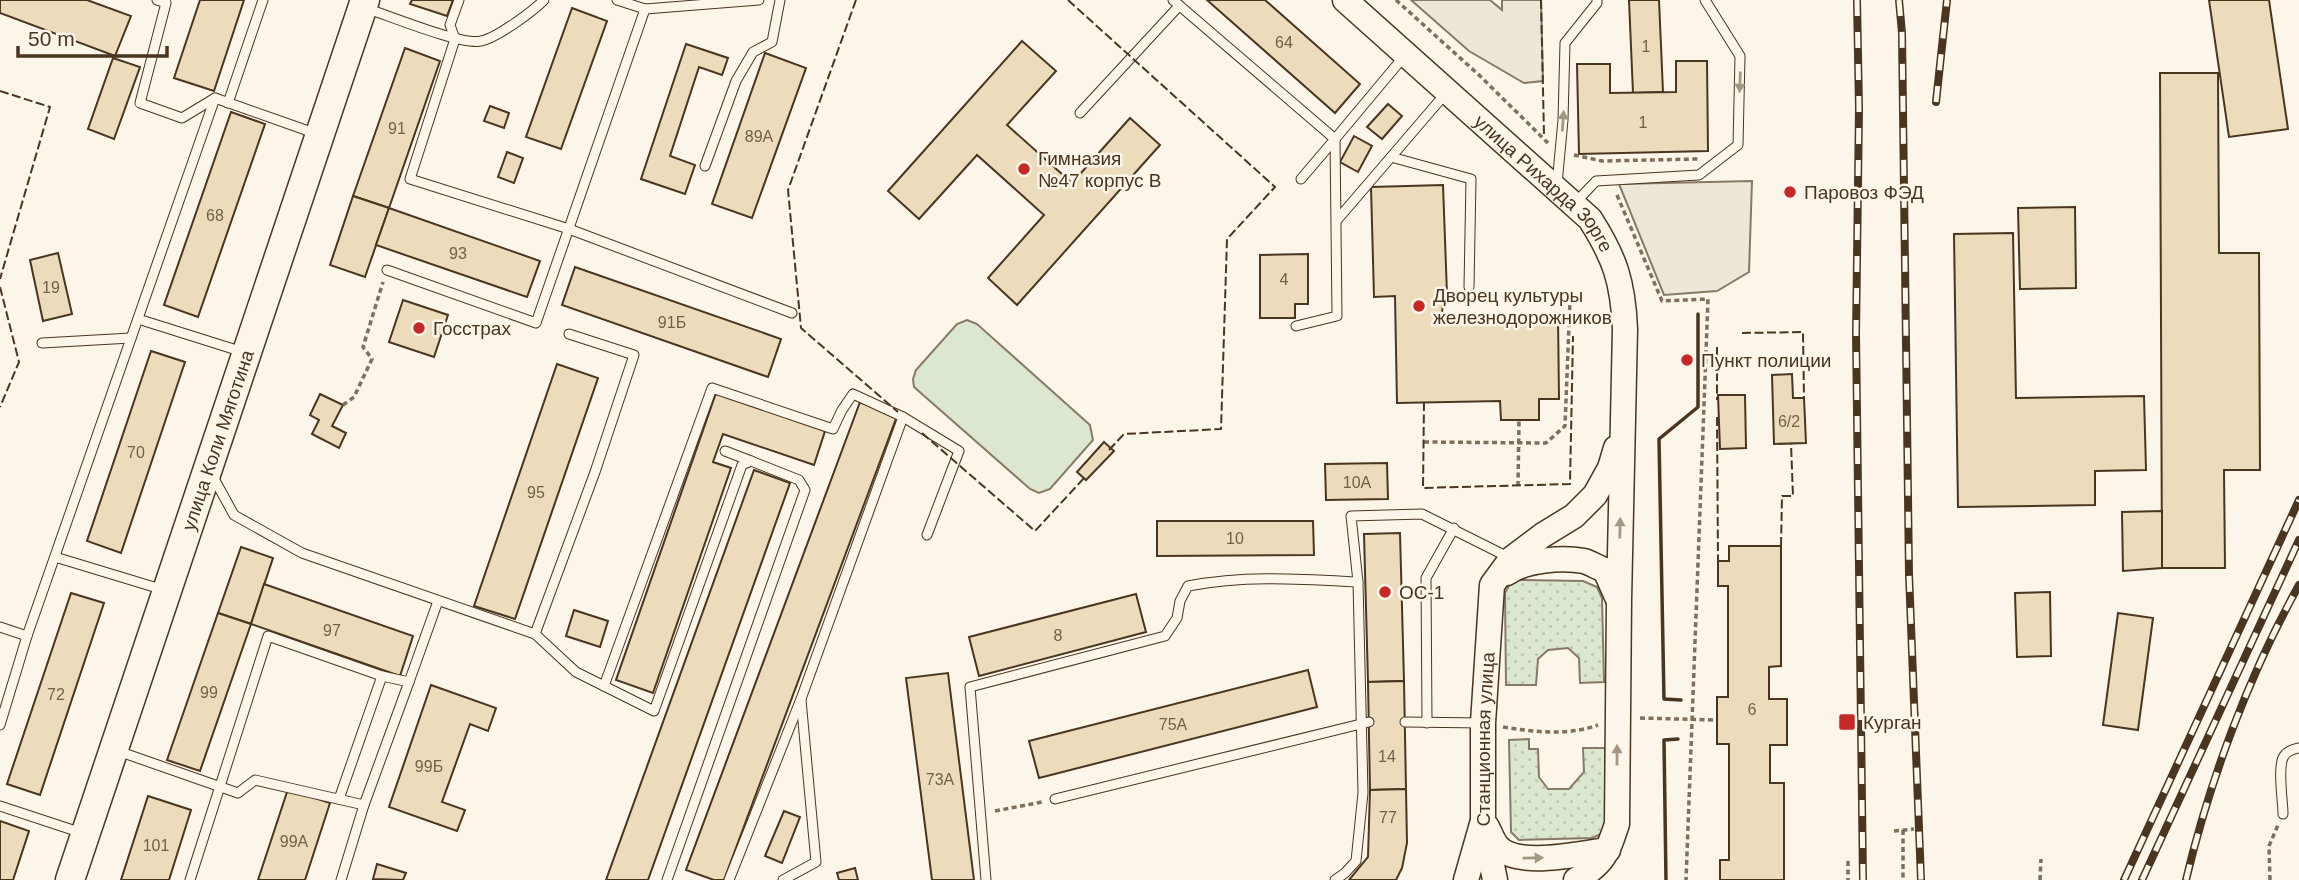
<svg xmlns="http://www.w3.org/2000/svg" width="2299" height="880" font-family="Arial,sans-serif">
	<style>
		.grass { fill: url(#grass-dots); stroke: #887966; stroke-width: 2 }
		.pitch { fill: #dce7d0; stroke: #887966; stroke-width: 2 }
		.parking { fill: #ede7d9; stroke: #887966; stroke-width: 2 }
		.building { fill: #ecdcbc; stroke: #4a3520; stroke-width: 2 }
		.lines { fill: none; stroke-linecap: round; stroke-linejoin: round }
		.service-casing { stroke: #4a3520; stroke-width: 11 }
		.secondary-casing { stroke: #4a3520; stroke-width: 27 }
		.primary-casing { stroke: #4a3520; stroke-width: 31 }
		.path { stroke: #7f6f5c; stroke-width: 3.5; stroke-dasharray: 5 3.5; stroke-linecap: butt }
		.service { stroke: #fbf6e9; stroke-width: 9 }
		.secondary { stroke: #fbf6e9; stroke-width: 24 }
		.primary { stroke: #fbf6e9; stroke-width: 28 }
		.rail-casing { stroke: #4a3520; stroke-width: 8 }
		.rail { stroke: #fbf6e9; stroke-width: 5; stroke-dasharray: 16; stroke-linecap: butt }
		.fence { stroke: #4a3520; stroke-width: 2; stroke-dasharray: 9 3.5; stroke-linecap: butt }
		.wall { stroke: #4a3520; stroke-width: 3.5 }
		.oneway { fill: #a29684 }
		.poi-dot { fill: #c62828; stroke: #fbf6e9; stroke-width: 2.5 }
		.labels { text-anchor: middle; stroke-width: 5; stroke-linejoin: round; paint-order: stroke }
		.number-label { font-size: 16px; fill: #725f47 }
		.poi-label { font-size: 19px; fill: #4a3520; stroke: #fbf6e9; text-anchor: start }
		.street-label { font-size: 19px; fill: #4a3520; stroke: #fbf6e9 }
	</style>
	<defs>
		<pattern id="grass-dots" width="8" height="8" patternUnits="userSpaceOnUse" patternTransform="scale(1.75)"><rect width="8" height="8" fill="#dce7d0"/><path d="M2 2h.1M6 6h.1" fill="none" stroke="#bec7b2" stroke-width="1.8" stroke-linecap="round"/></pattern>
	</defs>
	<rect width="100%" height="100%" fill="#fbf6e9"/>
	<!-- grass -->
	<g class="grass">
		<polygon points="1518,580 1583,581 1597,587 1602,598 1604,682 1580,683 1579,658 1568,648 1548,650 1538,659 1536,685 1506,685 1505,593 1510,584"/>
		<polygon points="1529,739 1529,749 1538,749 1539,777 1548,789 1569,789 1584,772 1583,748 1605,748 1605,824 1601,834 1592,838 1519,840 1511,832 1509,740"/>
	</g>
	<!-- pitch -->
	<polygon class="pitch" points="967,320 977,324 1090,425 1093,440 1050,489 1039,493 1030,489 914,387 913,379 916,370 957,324"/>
	<!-- parking -->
	<g class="parking">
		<polygon points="1411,0 1490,0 1502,10 1502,0 1541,0 1543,81 1524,83 1469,51"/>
		<polygon points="1752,181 1749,272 1717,291 1664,295 1619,184"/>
	</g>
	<!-- building -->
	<g class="building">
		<polygon points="0,0 87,0 131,16 115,56 0,13"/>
		<polygon points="200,0 244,0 214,91 174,78"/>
		<polygon points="412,0 453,0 447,16 410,4"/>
		<polygon points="1207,0 1265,0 1360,84 1335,113"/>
		<polygon points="1629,0 1659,0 1663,92 1633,93"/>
		<polygon points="2209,0 2269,0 2288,129 2229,137"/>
		<polygon points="572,8 607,21 561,149 526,137"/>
		<polygon points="1022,41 1056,71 1007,125 1072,183 1130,118 1160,145 1017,305 988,278 1044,215 977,155 919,219 888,191"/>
		<polygon points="686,44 728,58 722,75 699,67 670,156 695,165 685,194 641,179"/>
		<polygon points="405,48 440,61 389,208 353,196"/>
		<polygon points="765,53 806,68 752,218 712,204"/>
		<polygon points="113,58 140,67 114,139 88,129"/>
		<polygon points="1676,61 1707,61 1708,151 1579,154 1577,64 1610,64 1610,93 1676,92"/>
		<polygon points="2160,73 2218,73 2219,253 2259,253 2260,470 2224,470 2225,568 2162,568"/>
		<polygon points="1388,104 1402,116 1382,139 1367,127"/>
		<polygon points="490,106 509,113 504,128 484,121"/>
		<polygon points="231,112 265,124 198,317 164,305"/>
		<polygon points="1354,136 1372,146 1358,172 1340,162"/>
		<polygon points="507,152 523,158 514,183 498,177"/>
		<polygon points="1443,185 1447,294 1443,295 1442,317 1558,315 1559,399 1539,399 1539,420 1501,420 1500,401 1397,403 1395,296 1374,297 1371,187"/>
		<polygon points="353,196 389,208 365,277 330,265"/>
		<polygon points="2075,207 2076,288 2020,289 2018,208"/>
		<polygon points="389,208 540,261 527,297 376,245"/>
		<polygon points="2013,233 2016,398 2144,396 2146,470 2095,471 2095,505 1958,507 1954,234"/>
		<polygon points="58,253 72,314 43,321 30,260"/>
		<polygon points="1308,254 1308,304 1295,304 1295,318 1260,318 1260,255"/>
		<polygon points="575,267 781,339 768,377 562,305"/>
		<polygon points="403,300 448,315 434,357 389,342"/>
		<polygon points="151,351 185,362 121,553 87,541"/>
		<polygon points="557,364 598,378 515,619 474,606"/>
		<polygon points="1792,374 1793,398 1804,398 1806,443 1774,444 1772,375"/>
		<polygon points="716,393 825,431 814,465 723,434 713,462 731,468 653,693 616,680"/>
		<polygon points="320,394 343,405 332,426 346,433 339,448 312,434 319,420 310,415"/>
		<polygon points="1718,395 1745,395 1746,448 1720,449"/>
		<polygon points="860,402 897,416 724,880 714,880 686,870"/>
		<polygon points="1104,442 1114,451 1086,480 1077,472"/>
		<polygon points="1387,463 1388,499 1326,500 1325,464"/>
		<polygon points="754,470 790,483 648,880 606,880"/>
		<polygon points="2162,511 2162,568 2123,571 2122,512"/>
		<polygon points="1157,521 1313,521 1314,555 1157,556"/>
		<polygon points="1400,533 1404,681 1368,682 1364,534"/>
		<polygon points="1729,546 1781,546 1781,666 1769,667 1769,699 1787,699 1787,745 1770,745 1770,783 1784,783 1784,880 1720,880 1720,860 1729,860 1729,744 1717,744 1717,697 1728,697 1728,586 1718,586 1718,561 1729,561"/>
		<polygon points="241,547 273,558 251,624 218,613"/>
		<polygon points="264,584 413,636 400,676 251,624"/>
		<polygon points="2050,592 2051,656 2017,657 2015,593"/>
		<polygon points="71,593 104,603 40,795 7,784"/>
		<polygon points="1136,594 1146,632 979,676 969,637"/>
		<polygon points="574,610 608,621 600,647 566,636"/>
		<polygon points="218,613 251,624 200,771 167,760"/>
		<polygon points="2118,613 2153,618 2138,730 2103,725"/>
		<polygon points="1308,670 1317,707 1039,778 1029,741"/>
		<polygon points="948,673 974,880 932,880 906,678"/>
		<polygon points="1404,681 1406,789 1370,790 1368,682"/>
		<polygon points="431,685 496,708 488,731 470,724 442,802 465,810 457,831 389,807"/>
		<polygon points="288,789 330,803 305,880 258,880"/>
		<polygon points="1406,789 1407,843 1402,868 1396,880 1349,880 1368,857 1370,790"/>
		<polygon points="148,796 191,810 169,880 121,880"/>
		<polygon points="784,811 800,817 782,863 765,856"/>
		<polygon points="0,821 29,831 13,880 0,880"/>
		<polygon points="377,864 406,873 403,880 373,879"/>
		<polygon points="855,868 858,880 839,880 837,873"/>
	</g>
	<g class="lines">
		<!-- service casing -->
		<g class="service-casing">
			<g id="service">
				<polyline points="157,0 166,3 140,103 182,118 215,98 317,134"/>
				<polyline points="459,0 450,25 455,39 410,179 569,229 792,313"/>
				<polyline points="1173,0 1335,139 1406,54"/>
				<path d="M368,9C390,16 463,46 481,41C497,38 533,11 544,0"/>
				<polyline points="645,9 759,0"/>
				<polyline points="228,103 263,0"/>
				<polyline points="1080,113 1179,6"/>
				<polyline points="1391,157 1471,179 1469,287"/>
				<polyline points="705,166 736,81 753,52 772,42 780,0"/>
				<polyline points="1301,179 1335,139"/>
				<polyline points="1557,184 1563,120 1565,43 1597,3 1597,0"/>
				<polyline points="1575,203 1596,181 1699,175 1738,145 1740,56 1705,0"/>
				<polyline points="1337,220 1446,93"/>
				<polyline points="387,270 536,323 645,9 617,0"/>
				<polyline points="138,319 243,352"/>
				<polyline points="1296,326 1337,316 1335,139"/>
				<polyline points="42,343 131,338"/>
				<polyline points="903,417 959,451 927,535"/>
				<polyline points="725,451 751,461"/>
				<polyline points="212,475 234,515 302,553 535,634 595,472 634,355 569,334"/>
				<polyline points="55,557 164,590"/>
				<polyline points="0,627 27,636 0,725"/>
				<polyline points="535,634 576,672 654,711 742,465 751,461 799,480 805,490 667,880"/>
				<polyline points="27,636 215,98"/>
				<polyline points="604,686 712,388 833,429 842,410 853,394 903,417 801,699 729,880"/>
				<polyline points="1405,722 1482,723"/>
				<polyline points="1427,723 1426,578 1454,528"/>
				<polyline points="115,750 238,793 255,780 364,805 341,880"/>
				<polyline points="339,799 382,676"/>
				<polyline points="1055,799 1369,722"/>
				<polyline points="364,805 409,682"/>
				<polyline points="0,806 82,833"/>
				<path d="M2283,814C2283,801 2277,766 2284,756C2287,751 2294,749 2299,748"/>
				<polyline points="190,880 268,636 382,676 409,682 438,601"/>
				<polyline points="783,880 816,862 801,700"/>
				<path d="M986,880L970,687L1165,636L1177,618L1180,601L1188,586C1245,575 1301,579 1358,582"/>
				<polyline points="1335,880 1345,873 1356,861 1363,793 1358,582 1351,516 1422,514 1510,558"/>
			</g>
		</g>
		<!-- secondary casing -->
		<g class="secondary-casing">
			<g id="secondary">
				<path id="s1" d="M1345,0L1590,219C1615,258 1623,282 1625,329L1619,600L1617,824C1607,854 1604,863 1576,880"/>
				<path d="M1507,573C1525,560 1562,557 1584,561C1591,563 1598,568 1605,570L1617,597"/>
				<path d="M1487,827C1490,833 1493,841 1497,846C1517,869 1581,853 1608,850"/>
				<polyline points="1466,880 1482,824"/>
				<path id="s2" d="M1495,880L1483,820V723L1492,585L1511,559L1543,535L1574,516L1595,495L1610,468L1616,448"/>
			</g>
		</g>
		<!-- primary casing -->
		<g class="primary-casing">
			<g id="primary">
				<path id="s3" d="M70,880L365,0"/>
			</g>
		</g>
		<!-- path -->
		<g class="path">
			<polyline points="1396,0 1479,75 1548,143"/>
			<polyline points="1574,155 1602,161 1698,159"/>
			<polyline points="1617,195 1662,301 1708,299 1686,880"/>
			<polyline points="343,405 354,397 372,359 363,347 383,282"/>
			<polyline points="1424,442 1546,443 1565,426 1570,300"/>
			<polyline points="1518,486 1519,420"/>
			<polyline points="1640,718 1716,720"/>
			<path d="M1503,727C1535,732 1567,736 1598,725"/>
			<polyline points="995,811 1042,802"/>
			<polyline points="1903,830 1903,880"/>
			<polyline points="1894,831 1914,829"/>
			<polyline points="1848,861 1848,880"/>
			<polyline points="2040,880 2041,859"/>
			<polyline points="2270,880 2269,846 2278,825"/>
		</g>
		<!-- service -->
		<use href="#service" class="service"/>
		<!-- secondary -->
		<use href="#secondary" class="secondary"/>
		<!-- primary -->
		<use href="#primary" class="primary"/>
		<!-- rail casing -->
		<g class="rail-casing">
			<g id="rail">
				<polyline points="1857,0 1859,109 1856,334 1863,880"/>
				<polyline points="1899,0 1902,33 1909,574 1921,880"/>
				<polyline points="1936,102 1947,0"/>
				<polyline points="2124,880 2299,500"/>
				<polyline points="2142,880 2299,540"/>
				<path d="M2186,880C2210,779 2249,675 2299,585"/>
			</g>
		</g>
		<!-- rail -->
		<use href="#rail" class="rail"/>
		<!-- fence -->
		<g class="fence">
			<polyline points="856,0 788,190 801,328 898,412"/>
			<polyline points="1068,0 1275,187 1227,239 1221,429 1124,434 1109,450"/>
			<polyline points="1541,0 1544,135"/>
			<polyline points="0,91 50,107 0,279"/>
			<polyline points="0,287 19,362 0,407"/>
			<polyline points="1742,333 1803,332 1804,398"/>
			<polyline points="1717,347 1717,400"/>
			<polyline points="1424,402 1423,488 1570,484 1573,336"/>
			<polyline points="1717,417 1718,561"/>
			<polyline points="922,433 1035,531 1086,476"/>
			<polyline points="1781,546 1782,496 1793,496 1791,444"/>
		</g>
		<!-- wall -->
		<g class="wall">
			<polyline points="1681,700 1664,699 1659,439 1698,407 1698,314"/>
			<polyline points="1666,880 1664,740 1678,739"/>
		</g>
	</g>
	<!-- one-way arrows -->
	<defs><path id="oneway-solid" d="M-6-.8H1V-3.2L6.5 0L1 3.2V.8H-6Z" transform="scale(1.75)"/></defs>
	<g class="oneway">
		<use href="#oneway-solid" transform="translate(1740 82) rotate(92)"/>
		<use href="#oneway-solid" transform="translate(1563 121) rotate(-86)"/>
		<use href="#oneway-solid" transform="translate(1620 528) rotate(-89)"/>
		<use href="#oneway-solid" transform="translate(1617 755) rotate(-90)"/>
		<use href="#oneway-solid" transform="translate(1533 858) rotate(-1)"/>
	</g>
	<!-- markers -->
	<g class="poi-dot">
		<circle cx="1024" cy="169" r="7"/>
		<circle cx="1790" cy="192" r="7"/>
		<circle cx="1419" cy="306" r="7"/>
		<circle cx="419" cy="328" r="7"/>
		<circle cx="1687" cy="360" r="7"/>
		<circle cx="1385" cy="592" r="7"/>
		<rect x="1838" y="713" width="18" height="18" rx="3.5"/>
	</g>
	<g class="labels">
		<!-- number labels -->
		<g class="number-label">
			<text x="1284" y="48">64</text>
			<text x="1646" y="52">1</text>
			<text x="1643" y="128">1</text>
			<text x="397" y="134">91</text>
			<text x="759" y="142">89А</text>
			<text x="215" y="221">68</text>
			<text x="458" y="259">93</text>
			<text x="1284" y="285">4</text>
			<text x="51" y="293">19</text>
			<text x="672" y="328">91Б</text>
			<text x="1789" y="427">6/2</text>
			<text x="136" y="458">70</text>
			<text x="1357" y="488">10А</text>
			<text x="536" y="498">95</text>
			<text x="1235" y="544">10</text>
			<text x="332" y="636">97</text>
			<text x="1058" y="641">8</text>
			<text x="209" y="698">99</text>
			<text x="56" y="700">72</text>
			<text x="1752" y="715">6</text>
			<text x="1173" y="730">75А</text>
			<text x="1387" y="762">14</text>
			<text x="429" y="772">99Б</text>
			<text x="940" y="785">73А</text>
			<text x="1388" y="823">77</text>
			<text x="294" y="847">99А</text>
			<text x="156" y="851">101</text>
		</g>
		<!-- poi labels -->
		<g class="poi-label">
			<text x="1038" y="165">Гимназия<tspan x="1038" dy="22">№47 корпус В</tspan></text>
			<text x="1804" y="199">Паровоз ФЭД</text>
			<text x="1433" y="302">Дворец культуры<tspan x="1433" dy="22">железнодорожников</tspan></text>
			<text x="433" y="335">Госстрах</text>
			<text x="1701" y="367">Пункт полиции</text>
			<text x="1399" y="599">ОС-1</text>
			<text x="1863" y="729">Курган</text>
		</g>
		<!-- street labels -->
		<g class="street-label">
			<text dy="7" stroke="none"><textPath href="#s1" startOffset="271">улица Рихарда Зорге</textPath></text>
			<text dy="7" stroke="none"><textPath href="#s3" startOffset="464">улица Коли Мяготина</textPath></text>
			<text dy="7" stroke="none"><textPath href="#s2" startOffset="142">Станционная улица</textPath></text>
		</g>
	</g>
	<!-- scale -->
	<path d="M18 46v10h149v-10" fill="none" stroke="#4a3520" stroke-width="3.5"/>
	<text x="28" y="46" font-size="21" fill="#4a3520" stroke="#fbf6e9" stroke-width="5" paint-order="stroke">50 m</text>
</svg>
